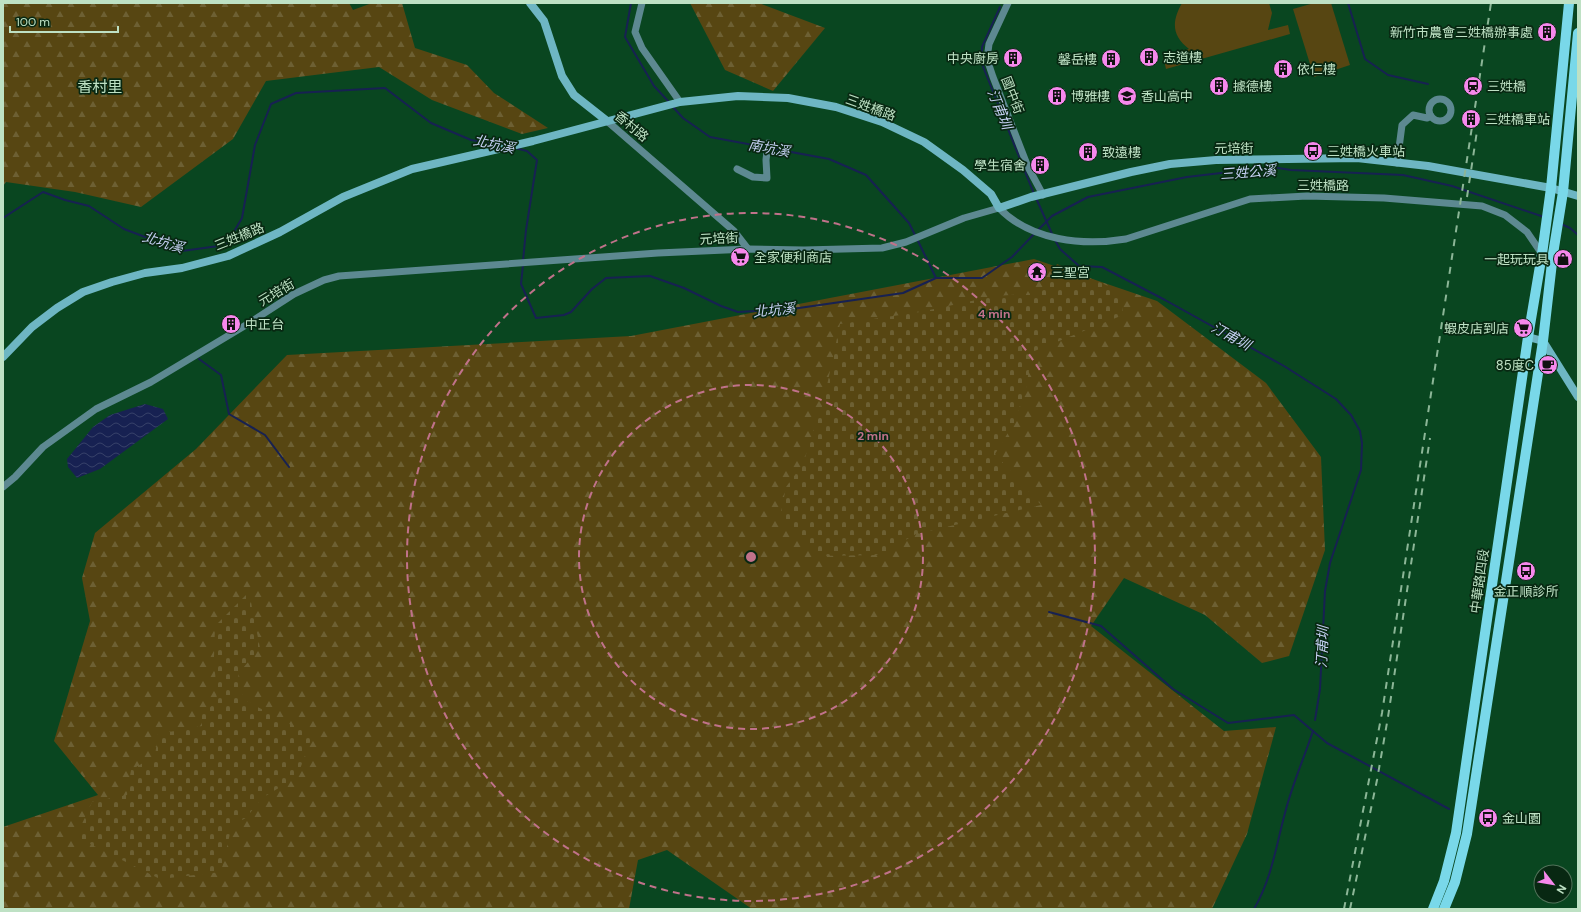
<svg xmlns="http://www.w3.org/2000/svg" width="1581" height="912" font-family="'DM Sans','Noto Sans TC',sans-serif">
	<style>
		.forest { fill: url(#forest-firs) }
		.cemetery { fill: url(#cemetery-stones) }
		.pitch { fill: #574612 }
		.water { fill: url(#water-waves) }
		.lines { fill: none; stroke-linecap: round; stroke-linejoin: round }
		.stream { stroke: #172152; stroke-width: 2 }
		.street { stroke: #5d8991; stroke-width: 7 }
		.secondary { stroke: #6eb6c3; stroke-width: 8 }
		.primary { stroke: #79d8e9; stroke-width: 10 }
		.rail { stroke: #8cb697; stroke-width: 2; stroke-dasharray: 7 7; stroke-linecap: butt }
		.ring { fill: none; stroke: #c0728a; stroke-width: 2; stroke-dasharray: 7 5 }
		.labels { text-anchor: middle; stroke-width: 3.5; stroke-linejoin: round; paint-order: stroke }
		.poi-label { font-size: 13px; fill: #bee1c4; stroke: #082812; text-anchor: start }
		.street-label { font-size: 13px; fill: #bee1c4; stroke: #082812 }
		.water-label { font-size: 14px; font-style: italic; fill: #c4cff1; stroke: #082812 }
		.quarter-label { font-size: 15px; fill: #bee1c4; stroke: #082812 }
		.centre { fill: #c0728a; stroke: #082812; stroke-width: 2 }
		.ring-label { font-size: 12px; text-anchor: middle; font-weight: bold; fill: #c0728a; stroke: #082812; stroke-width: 3.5; stroke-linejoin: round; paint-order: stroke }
	</style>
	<defs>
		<pattern id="forest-firs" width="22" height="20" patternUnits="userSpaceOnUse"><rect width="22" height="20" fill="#574612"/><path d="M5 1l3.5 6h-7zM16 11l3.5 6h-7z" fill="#6d6033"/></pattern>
		<pattern id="cemetery-stones" width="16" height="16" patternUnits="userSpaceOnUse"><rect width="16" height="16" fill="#574612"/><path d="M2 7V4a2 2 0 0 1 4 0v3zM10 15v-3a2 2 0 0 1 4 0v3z" fill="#6d6033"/></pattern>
		<pattern id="water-waves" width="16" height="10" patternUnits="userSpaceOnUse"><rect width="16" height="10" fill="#172152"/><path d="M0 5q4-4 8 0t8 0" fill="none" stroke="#374169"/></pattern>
	</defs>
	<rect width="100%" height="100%" fill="#094620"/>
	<!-- forest -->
	<g class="forest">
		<polygon points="3,3 349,3 353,10 372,3 402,3 415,48 467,65 494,93 548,128 522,134 432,100 379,67 266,81 233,139 141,207 75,192 6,182 3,186"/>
		<polygon points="690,3 759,3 825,28 773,91 725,70"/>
		<polygon points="1034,259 1157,301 1266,383 1321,457 1325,550 1289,656 1262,663 1205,615 1124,578 1091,626 1224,731 1276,727 1247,834 1212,909 752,909 667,850 638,860 629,909 3,909 3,827 98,795 54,741 90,621 82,578 95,533 196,449 287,355 631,336"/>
	</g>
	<!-- cemetery -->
	<g class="cemetery">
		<polygon points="1057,264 1120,291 1123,315 1032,352 1026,388 1014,423 995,454 1041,505 916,534 879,555 816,556 780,518 786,487 803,464 825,395 840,324 920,312 995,296 1028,294 1044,290"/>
		<polygon points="249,592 260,648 238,674 243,699 287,723 313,734 297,777 262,798 246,818 232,825 221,872 160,879 76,837 92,802 127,795 131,770 155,756 158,734 202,726 201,715 217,701 214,657 215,626"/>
	</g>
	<!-- pitch -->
	<g class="pitch">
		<path d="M1182,3H1269L1272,13L1268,30L1288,25L1290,34L1166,69L1163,56L1189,49C1171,35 1172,21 1182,3Z"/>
		<polygon points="1314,3 1331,3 1350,65 1314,77 1293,9"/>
	</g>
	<!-- water -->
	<polygon class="water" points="145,404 163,409 168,419 100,469 77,478 68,467 67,459 93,427 110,415"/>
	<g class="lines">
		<!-- stream -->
		<g class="stream">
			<polyline points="631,3 625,37 654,86 669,102"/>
			<polyline points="1348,3 1365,59 1388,75 1428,84"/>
			<polyline points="1000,7 982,47 982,64 1034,194"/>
			<polyline points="673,107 683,118 710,137 829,159 866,175 909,223 915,235"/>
			<polyline points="515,148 527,151 537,160 526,230 523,261"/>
			<polyline points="1036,198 1053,236"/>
			<polyline points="3,218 43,192 65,200 89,206 124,229 182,251 226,245 242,218 255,145 271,104 296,93 385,88 431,123 471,140 499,145"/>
			<polyline points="1561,224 1570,228 1578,235"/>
			<polyline points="1038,230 1052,216 1088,197 1187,177 1272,167 1291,170 1403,175 1452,186 1544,217"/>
			<polyline points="917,239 936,278"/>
			<polyline points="1055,240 1060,249 1079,266 1102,267 1165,300 1284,366 1336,399 1351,415 1360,431 1362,443 1361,470 1330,563 1325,591 1320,689 1315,720"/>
			<polyline points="523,265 521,284 536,318 564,315 571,312 592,289 606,278 650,276 684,288 721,306 738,312 792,309 903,293 936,278 982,278 1012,257 1035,233"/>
			<polyline points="199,359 221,375 229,414 265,435 289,467"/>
			<polyline points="1049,612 1101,626 1173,689 1228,723 1294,715 1327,743 1449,809"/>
			<path d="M1254,909C1272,878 1276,846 1285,813C1292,785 1304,758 1313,731"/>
		</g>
		<!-- street -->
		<g class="street">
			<polyline points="642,3 635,32 642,48 680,102"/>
			<polyline points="1008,3 989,44 987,59 993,77 1028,167 1043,195"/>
			<circle cx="1440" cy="110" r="11"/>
			<polyline points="607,121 734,231 748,249"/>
			<polyline points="1397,163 1402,125 1413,115 1427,118 1431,116"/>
			<polyline points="737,169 753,177 767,178 766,160 768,143"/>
			<path d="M3,487L15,477L43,447L96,409L151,382L246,325L294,294L324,280L339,276L658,253L748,249L804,250L882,248L906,242L964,218L999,208C1031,241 1083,246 1126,239L1250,199L1307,196L1384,198L1482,206L1505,215L1527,232L1542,254"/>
		</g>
		<!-- secondary -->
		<g class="secondary">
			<polyline points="530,3 544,21 562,76 574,95 607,121"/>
			<polyline points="1528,337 1543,341 1578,397"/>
			<polyline points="3,357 32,327 57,308 83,292 112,282 145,273 182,268 228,256 280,232 343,197 412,169 533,141 680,102 738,96 788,98 836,107 882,122 924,142 963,170 991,194 999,208 1031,197 1131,172 1170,164 1216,160 1357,158 1428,166 1551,188 1578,196"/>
		</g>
		<!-- primary -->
		<g class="primary">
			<polyline points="1433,909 1444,881 1456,833 1528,337 1542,254 1551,188 1569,3"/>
			<polyline points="1444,909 1455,882 1467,834 1543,341 1553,254 1563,192 1578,33"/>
		</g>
		<!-- rail -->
		<g class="rail">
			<polyline points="1467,197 1477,131"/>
			<polyline points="1344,909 1382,713 1491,3"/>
			<polyline points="1350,909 1377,780 1388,717 1430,438"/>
		</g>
	</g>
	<!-- distance rings -->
	<g class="ring">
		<circle cx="751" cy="557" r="172"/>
		<circle cx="751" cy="557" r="344"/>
	</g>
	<!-- icons -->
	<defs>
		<g id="building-disc" transform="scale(1)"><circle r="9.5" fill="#f688ec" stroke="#082812"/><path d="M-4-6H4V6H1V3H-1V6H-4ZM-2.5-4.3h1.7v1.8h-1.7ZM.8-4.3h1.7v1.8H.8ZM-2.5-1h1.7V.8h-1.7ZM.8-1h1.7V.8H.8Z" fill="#111"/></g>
		<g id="station-disc" transform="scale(1)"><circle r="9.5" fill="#f688ec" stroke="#082812"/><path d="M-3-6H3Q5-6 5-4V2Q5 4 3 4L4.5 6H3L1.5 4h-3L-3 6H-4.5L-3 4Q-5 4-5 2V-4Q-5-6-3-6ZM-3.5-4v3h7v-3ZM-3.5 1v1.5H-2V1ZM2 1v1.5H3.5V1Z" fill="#111"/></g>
		<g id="school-disc" transform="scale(1)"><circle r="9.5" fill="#f688ec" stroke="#082812"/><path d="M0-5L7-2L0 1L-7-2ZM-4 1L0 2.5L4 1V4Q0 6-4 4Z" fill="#111"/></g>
		<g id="bus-disc" transform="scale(1)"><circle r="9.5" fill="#f688ec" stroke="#082812"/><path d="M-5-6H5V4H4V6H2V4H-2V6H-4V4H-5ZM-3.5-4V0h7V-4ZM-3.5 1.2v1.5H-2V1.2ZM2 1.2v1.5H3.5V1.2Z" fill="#111"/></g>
		<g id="supermarket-disc" transform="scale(1)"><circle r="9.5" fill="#f688ec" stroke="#082812"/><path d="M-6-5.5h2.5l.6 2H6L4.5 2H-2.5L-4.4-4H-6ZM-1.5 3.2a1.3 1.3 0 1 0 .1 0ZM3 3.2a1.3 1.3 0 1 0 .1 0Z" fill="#111"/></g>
		<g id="shop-disc" transform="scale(1)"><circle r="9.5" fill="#f688ec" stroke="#082812"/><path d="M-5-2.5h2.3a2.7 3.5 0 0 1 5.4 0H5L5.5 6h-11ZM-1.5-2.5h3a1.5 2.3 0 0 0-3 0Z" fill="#111"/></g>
		<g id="temple-disc" transform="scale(1)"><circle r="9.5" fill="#f688ec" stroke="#082812"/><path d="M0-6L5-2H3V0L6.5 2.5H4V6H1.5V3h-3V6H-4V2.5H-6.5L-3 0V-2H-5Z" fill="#111"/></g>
		<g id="cafe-disc" transform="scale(1)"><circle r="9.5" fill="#f688ec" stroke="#082812"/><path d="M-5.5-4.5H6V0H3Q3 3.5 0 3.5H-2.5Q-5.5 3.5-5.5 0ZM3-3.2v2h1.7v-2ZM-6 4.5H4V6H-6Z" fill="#111"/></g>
	</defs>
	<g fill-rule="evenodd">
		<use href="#building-disc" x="1547" y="32"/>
		<use href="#building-disc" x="1149" y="57"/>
		<use href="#building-disc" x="1013" y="58"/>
		<use href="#building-disc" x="1111" y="59"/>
		<use href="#building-disc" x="1283" y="69"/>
		<use href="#building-disc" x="1219" y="86"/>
		<use href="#station-disc" x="1473" y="86"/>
		<use href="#building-disc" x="1057" y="96"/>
		<use href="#school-disc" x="1127" y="96"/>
		<use href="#building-disc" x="1471" y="119"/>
		<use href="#bus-disc" x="1313" y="151"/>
		<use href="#building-disc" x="1088" y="152"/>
		<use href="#building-disc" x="1040" y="165"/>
		<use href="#supermarket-disc" x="740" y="257"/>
		<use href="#shop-disc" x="1563" y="259"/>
		<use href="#temple-disc" x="1037" y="272"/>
		<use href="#building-disc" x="231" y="324"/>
		<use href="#supermarket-disc" x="1523" y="328"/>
		<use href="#cafe-disc" x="1548" y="365"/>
		<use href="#bus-disc" x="1526" y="571"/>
		<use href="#bus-disc" x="1488" y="818"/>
	</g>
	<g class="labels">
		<!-- poi labels -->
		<g class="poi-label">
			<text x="1533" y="37" text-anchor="end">新竹市農會三姓橋辦事處</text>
			<text x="1163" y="62">志道樓</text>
			<text x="999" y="63" text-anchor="end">中央廚房</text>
			<text x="1097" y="64" text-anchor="end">馨岳樓</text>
			<text x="1297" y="74">依仁樓</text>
			<text x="1233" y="91">據德樓</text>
			<text x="1487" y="91">三姓橋</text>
			<text x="1071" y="101">博雅樓</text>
			<text x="1141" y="101">香山高中</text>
			<text x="1485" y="124">三姓橋車站</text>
			<text x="1327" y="156">三姓橋火車站</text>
			<text x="1102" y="157">致遠樓</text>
			<text x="1026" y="170" text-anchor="end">學生宿舍</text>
			<text x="754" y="262">全家便利商店</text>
			<text x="1549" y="264" text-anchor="end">一起玩玩具</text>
			<text x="1051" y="277">三聖宮</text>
			<text x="245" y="329">中正台</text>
			<text x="1509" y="333" text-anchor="end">蝦皮店到店</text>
			<text x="1534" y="370" text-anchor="end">85度C</text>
			<text x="1526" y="596" text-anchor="middle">金正順診所</text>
			<text x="1502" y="823">金山園</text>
		</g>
		<!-- street labels -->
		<g class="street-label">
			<text transform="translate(1013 95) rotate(69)" y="5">國中街</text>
			<text transform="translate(871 107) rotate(20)" y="5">三姓橋路</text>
			<text transform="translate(632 126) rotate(40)" y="5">香村路</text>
			<text transform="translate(1234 148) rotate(-1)" y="5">元培街</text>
			<text x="1323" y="190">三姓橋路</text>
			<text transform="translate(239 236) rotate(-22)" y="5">三姓橋路</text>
			<text transform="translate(719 238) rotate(-3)" y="5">元培街</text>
			<text transform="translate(276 292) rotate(-31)" y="5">元培街</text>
			<text transform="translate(1479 581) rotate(-82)" y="5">中華路四段</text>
		</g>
		<!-- water labels -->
		<g class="water-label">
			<text transform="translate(1000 109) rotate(68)" y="5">汀甫圳</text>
			<text transform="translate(494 144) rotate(12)" y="5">北坑溪</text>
			<text transform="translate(769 148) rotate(10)" y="5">南坑溪</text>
			<text transform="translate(1248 172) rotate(-4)" y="5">三姓公溪</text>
			<text transform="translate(163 242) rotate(17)" y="5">北坑溪</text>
			<text transform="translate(774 310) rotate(-5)" y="5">北坑溪</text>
			<text transform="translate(1231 336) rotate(29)" y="5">汀甫圳</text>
			<text transform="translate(1322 647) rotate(-87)" y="5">汀甫圳</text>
		</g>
		<!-- quarter labels -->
		<g class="quarter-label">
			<text x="100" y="92">香村里</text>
		</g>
	</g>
	<circle cx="751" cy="557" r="6" class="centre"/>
	<g class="ring-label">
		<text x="994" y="318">4 min</text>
		<text x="873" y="440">2 min</text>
	</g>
	<!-- border -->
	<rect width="1581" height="912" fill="none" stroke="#bee1c4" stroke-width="8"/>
	<!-- north arrow -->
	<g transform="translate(1553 884) rotate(121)"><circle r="19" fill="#082812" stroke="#517259"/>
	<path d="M0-3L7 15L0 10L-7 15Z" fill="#f688ec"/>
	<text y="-6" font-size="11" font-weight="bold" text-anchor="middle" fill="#bee1c4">N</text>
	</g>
	<!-- scale -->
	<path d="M10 26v6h108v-6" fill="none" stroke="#bee1c4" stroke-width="2"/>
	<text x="16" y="26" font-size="12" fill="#bee1c4" stroke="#082812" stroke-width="3" paint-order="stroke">100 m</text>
</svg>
